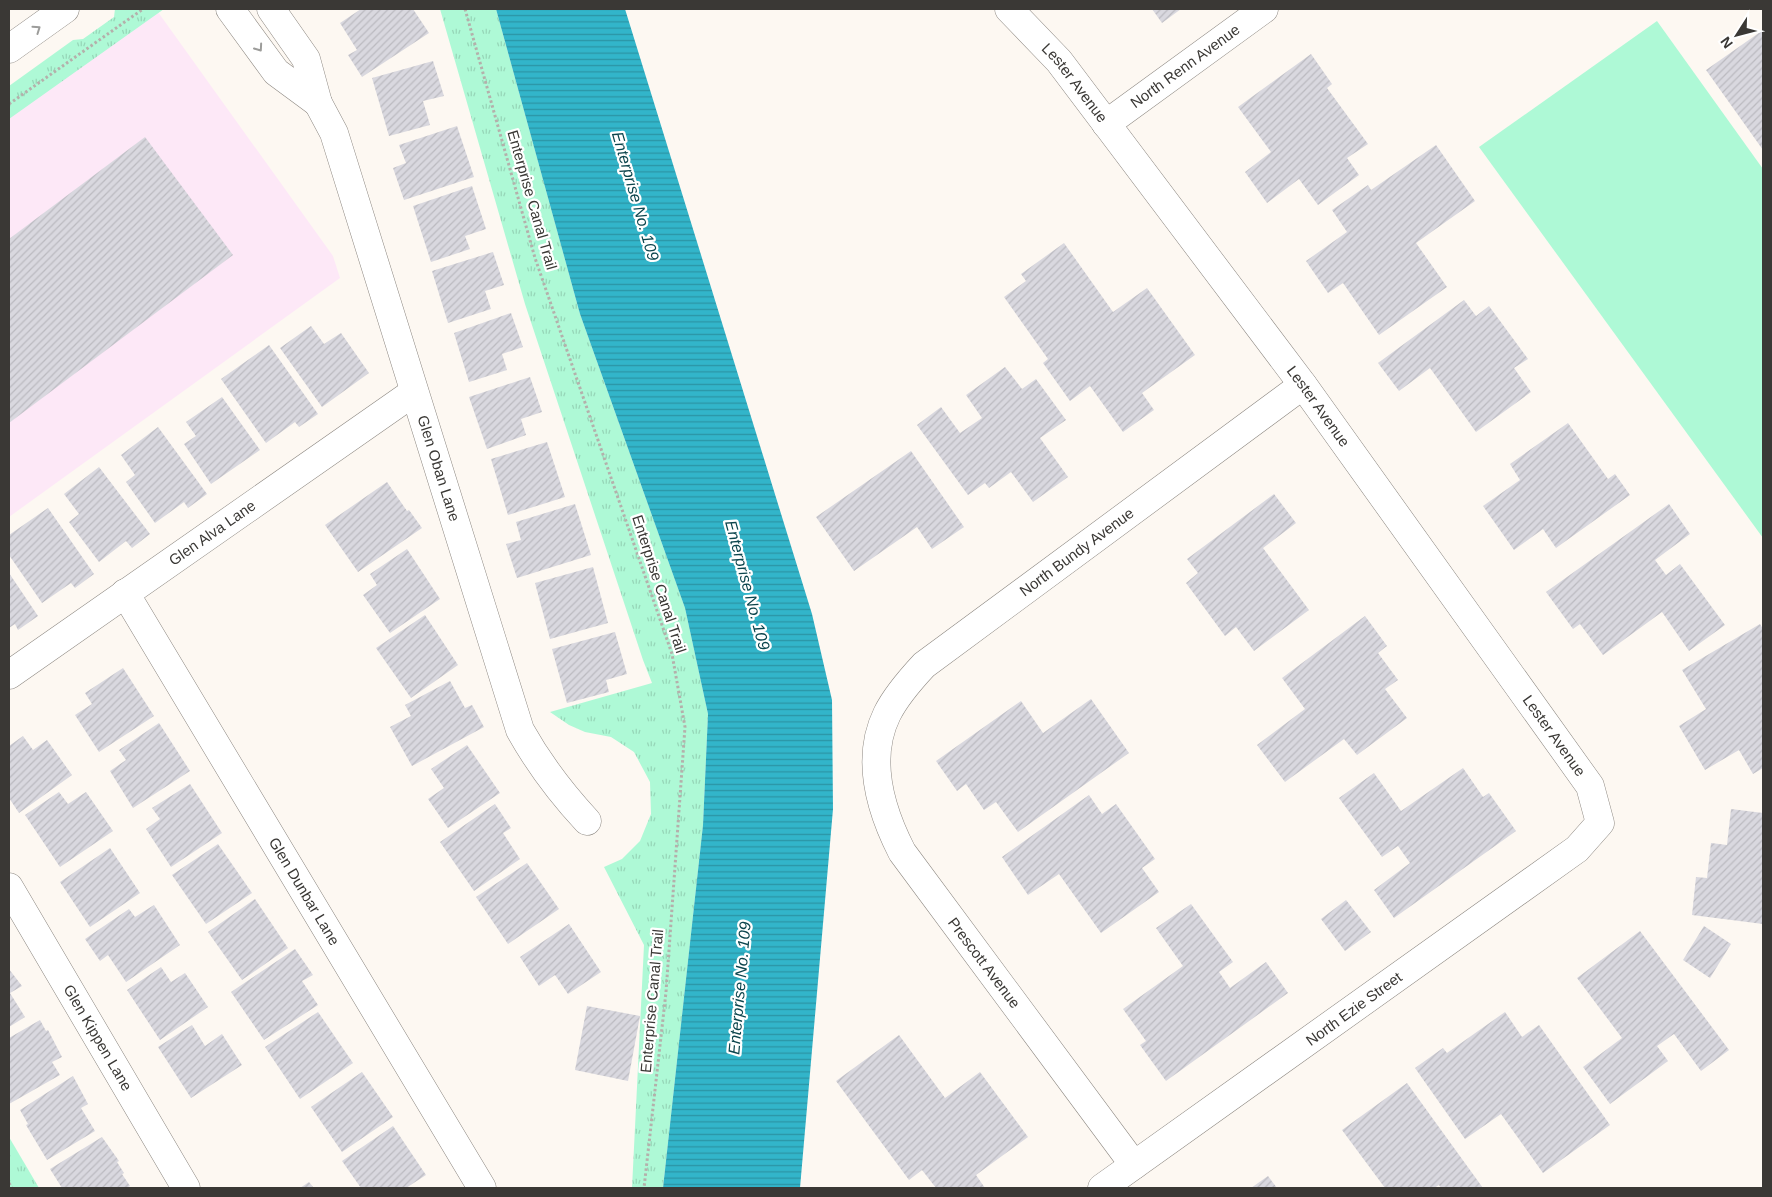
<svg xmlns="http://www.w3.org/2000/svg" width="1772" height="1197" font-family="Arial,sans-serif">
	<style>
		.commercial { fill: #fde8f7 }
		.grass { fill: #aef9d6 }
		.park { fill: url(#park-tufts) }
		.water { fill: url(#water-rules) }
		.building { fill: url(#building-hatch) }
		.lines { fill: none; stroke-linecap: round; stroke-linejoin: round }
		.minor-casing { stroke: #8c8781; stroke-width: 29 }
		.secondary-casing { stroke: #8c8781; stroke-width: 29 }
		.path { stroke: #b4b0ab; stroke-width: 3; stroke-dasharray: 2.5 2.5; stroke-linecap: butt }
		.minor { stroke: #fff; stroke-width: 28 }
		.secondary { stroke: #fff; stroke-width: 28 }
		.oneway { stroke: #9c9c9a }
		.labels { text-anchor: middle; stroke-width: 4.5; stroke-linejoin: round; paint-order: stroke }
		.street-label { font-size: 15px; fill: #3a3835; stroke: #fff }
		.water-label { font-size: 16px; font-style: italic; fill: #0c454d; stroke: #fff }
	</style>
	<defs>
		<pattern id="park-tufts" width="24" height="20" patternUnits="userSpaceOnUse" patternTransform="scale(1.25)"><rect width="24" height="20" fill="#aef9d6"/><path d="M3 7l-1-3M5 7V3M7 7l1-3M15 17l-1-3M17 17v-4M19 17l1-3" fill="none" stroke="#96d6b8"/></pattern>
		<pattern id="water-rules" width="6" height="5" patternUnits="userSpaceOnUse" patternTransform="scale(1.25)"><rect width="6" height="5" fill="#32b5ca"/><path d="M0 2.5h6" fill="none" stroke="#2b94a5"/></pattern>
		<pattern id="building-hatch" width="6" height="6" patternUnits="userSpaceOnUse" patternTransform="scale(1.25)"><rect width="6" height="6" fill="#d9d8df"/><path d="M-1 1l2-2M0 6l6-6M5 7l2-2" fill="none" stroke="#bbbac0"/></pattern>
	</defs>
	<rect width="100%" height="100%" fill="#fdf8f2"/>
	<!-- commercial -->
	<polygon class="commercial" points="158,12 333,256 340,278 9,517 9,118"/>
	<!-- grass -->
	<polygon class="grass" points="1657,21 1763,169 1763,538 1479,147"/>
	<!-- park -->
	<g class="park">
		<polygon points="115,9 164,9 9,119 9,86 73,40 83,39 114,17"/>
		<polygon points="440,9 496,9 580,314 685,608 708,714 703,825 663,1188 632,1188 644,945 604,867 622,859 640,841 651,814 650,782 634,752 611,737 585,732 569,725 550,712 652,683 643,660 525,304"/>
		<polygon points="9,1137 39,1188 9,1188"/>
	</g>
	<!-- water -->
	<polygon class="water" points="496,9 625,9 812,614 832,700 833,809 800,1188 663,1188 703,825 708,714 685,608 580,314"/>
	<!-- building -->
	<g class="building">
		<polygon points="361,9 413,9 429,33 362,77 348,55 357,50 340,23"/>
		<polygon points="1152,9 1181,9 1162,23"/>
		<polygon points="1763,30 1763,150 1706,70"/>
		<polygon points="1311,54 1332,84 1327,88 1368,144 1347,158 1359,175 1318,205 1299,179 1267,203 1245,172 1271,152 1238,107"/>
		<polygon points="433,61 444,96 423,101 430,125 389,136 372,78"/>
		<polygon points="457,126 474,177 404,200 393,168 406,163 399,145"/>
		<polygon points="145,137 233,255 9,423 9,239"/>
		<polygon points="1436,145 1475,201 1416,243 1447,287 1379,335 1343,283 1328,293 1306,261 1347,232 1332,210 1368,185 1371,190"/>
		<polygon points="472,186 486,229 465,236 470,249 431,262 413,206"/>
		<polygon points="1064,243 1113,312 1147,288 1195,355 1142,393 1154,410 1123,432 1090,386 1070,401 1043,363 1048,359 1004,297 1026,281 1021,274"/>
		<polygon points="493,252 504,285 485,291 491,309 448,323 432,271"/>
		<polygon points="1464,300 1476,316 1489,306 1528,359 1514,368 1531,392 1476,432 1430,368 1399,391 1378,363"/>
		<polygon points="511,313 523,347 502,354 507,370 469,382 454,333"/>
		<polygon points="311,326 324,344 341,333 369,373 322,407 280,348"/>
		<polygon points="269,345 318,414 299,427 295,422 266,443 221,379"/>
		<polygon points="1005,367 1022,389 1036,379 1066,420 1040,438 1068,477 1033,502 1011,472 989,488 985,483 968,495 917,425 941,407 960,433 982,418 966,395"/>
		<polygon points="530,377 542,412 521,419 526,435 487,449 469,397"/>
		<polygon points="222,397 260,450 211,484 184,444 196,436 186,422"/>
		<polygon points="1568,423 1608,479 1615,474 1630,495 1556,548 1543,529 1514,550 1483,506 1520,480 1510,464"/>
		<polygon points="158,427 207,494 188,508 184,502 155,523 126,482 135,475 121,455"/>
		<polygon points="547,442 565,497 508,515 491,459"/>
		<polygon points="911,451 964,527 932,549 917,527 854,571 816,517"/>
		<polygon points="99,467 150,534 132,548 126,541 99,562 69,522 79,514 64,494"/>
		<polygon points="387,482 407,511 409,510 422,528 358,572 325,525"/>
		<polygon points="1274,494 1296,523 1263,548 1309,610 1254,651 1236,627 1225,636 1186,583 1198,573 1187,559"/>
		<polygon points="575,504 591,555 517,578 506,544 521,540 516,522"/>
		<polygon points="1669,504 1690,534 1655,560 1666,575 1680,564 1725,625 1689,651 1662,612 1603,655 1580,624 1573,629 1546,592"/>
		<polygon points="48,508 94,574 75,588 71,583 42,603 9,555 9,535"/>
		<polygon points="407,549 440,599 390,633 363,595 377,585 370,574"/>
		<polygon points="593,567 608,623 550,639 535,583"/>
		<polygon points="9,573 38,616 18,630 15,624 9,628"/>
		<polygon points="425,615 458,665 411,698 376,648"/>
		<polygon points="1365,616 1387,646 1378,653 1398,680 1385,689 1407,718 1357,755 1344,739 1285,782 1257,745 1305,709 1282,678"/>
		<polygon points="1760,624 1763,629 1763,768 1753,774 1739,750 1705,770 1679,726 1706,709 1682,670"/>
		<polygon points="615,632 627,674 606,680 609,692 567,703 552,649"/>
		<polygon points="123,668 154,716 99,752 75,715 92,704 85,693"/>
		<polygon points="450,681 465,708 472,705 484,727 412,766 390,727 411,716 405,705"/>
		<polygon points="1091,699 1129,753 1018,832 996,802 984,810 966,784 957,791 936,761 1021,701 1043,733"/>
		<polygon points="159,723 190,771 133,808 110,771 126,760 119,750"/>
		<polygon points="23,736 33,750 47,740 72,775 19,813 9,798 9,746"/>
		<polygon points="467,745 500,793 448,828 428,799 444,788 431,769"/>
		<polygon points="1463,768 1483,797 1489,793 1516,831 1394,918 1374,890 1410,863 1398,846 1382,857 1339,798 1374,773 1401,811"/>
		<polygon points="190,784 222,833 171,867 146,829 160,819 152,808"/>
		<polygon points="59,792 68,804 86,792 113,831 60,867 25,815"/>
		<polygon points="1089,795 1102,814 1116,804 1155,859 1142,868 1159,892 1101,933 1059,874 1028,895 1002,857"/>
		<polygon points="495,804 511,828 503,833 520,859 474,891 440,842"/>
		<polygon points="1731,809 1763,813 1763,924 1692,915 1696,877 1707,878 1711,843 1727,845"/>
		<polygon points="218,844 252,893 206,924 172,875"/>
		<polygon points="110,848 140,893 90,927 60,882"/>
		<polygon points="527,863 559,909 508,944 476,897"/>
		<polygon points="255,899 288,948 242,980 208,932"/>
		<polygon points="1346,900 1371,932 1345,951 1321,919"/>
		<polygon points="1191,904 1233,962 1219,972 1230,988 1266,962 1288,993 1166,1081 1140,1045 1146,1041 1123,1009 1183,966 1156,928"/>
		<polygon points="154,905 180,945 126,982 108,955 100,961 85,939 129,909 135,917"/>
		<polygon points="569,924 601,972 568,994 555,975 539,986 520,957"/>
		<polygon points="1704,926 1731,944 1710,978 1683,960"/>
		<polygon points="1640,931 1729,1050 1701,1071 1674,1034 1657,1046 1668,1061 1610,1104 1583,1067 1622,1038 1577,978"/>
		<polygon points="295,949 313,975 302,981 318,1005 264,1040 231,992"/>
		<polygon points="161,967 171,982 185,973 208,1007 160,1040 127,990"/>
		<polygon points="9,969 22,986 10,993 25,1017 9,1027"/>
		<polygon points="587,1006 640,1016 628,1081 575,1070"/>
		<polygon points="318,1012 353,1063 300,1099 265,1047"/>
		<polygon points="1505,1012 1522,1037 1539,1025 1610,1125 1543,1173 1501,1114 1465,1139 1415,1068 1443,1048 1447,1053"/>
		<polygon points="40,1020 46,1031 48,1030 62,1057 52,1062 60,1075 9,1104 9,1038"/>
		<polygon points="192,1025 205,1046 222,1034 242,1065 191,1098 158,1047"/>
		<polygon points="899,1035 945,1098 980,1072 1028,1137 976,1175 985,1188 936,1188 922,1170 909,1180 836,1081"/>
		<polygon points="362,1072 393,1117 342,1152 311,1107"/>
		<polygon points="73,1076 88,1104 81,1108 95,1131 47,1160 26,1125 28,1124 20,1110"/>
		<polygon points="1407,1083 1483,1188 1441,1188 1439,1185 1434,1188 1385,1188 1342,1130"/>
		<polygon points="393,1126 426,1175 406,1188 361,1188 342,1161"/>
		<polygon points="102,1137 119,1161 117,1162 124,1173 122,1174 130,1186 126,1188 62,1188 50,1169"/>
		<polygon points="1268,1176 1277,1188 1251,1188"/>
		<polygon points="309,1182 314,1188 300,1188"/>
	</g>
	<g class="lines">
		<!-- minor casing -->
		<g class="minor-casing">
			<g id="minor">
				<polyline points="230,9 276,72 318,103"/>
				<path id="s1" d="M271,9L306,59L318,103L334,133L520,730C539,764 561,793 587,821"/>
				<path id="s2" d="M1009,9L1059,61L1303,385L1590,786L1600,823L1577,849L1102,1188"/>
				<path id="s3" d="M1106,124L1264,9"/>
				<path id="s4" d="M125,593L482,1188"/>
				<path id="s5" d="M9,675L414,392"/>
				<path id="s6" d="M9,887L186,1188"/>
				<path id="s7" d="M1134,1165L902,852C881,811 865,759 887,714C896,696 910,680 924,665L1303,385"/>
			</g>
		</g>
		<!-- secondary casing -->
		<g class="secondary-casing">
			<polyline id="secondary" points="9,49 65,9"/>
		</g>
		<!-- path -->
		<g class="path">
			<polyline points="465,9 535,258 672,654 685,727 666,992 644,1188"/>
			<polyline points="9,104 143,9"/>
			<polyline points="9,1183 12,1188"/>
		</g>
		<!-- minor -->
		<use href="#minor" class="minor"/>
		<!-- secondary -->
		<use href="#secondary" class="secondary"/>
	</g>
	<!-- one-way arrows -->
	<defs><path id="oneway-chevron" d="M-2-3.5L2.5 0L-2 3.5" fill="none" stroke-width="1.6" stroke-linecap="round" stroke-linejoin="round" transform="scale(1.25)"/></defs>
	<g class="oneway">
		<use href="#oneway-chevron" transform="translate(37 29) rotate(-35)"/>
		<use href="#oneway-chevron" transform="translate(259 48) rotate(55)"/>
	</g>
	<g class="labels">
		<!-- street labels -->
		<g class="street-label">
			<text dy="5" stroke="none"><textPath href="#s3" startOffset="98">North Renn Avenue</textPath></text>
			<text dy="5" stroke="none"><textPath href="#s2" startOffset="99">Lester Avenue</textPath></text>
			<text transform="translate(532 200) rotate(74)" y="5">Enterprise Canal Trail</text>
			<text dy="5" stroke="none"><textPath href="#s2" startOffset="504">Lester Avenue</textPath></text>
			<text dy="5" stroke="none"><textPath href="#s1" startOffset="492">Glen Oban Lane</textPath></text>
			<text dy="5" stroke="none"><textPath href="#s5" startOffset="248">Glen Alva Lane</textPath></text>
			<text dy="5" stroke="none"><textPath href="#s7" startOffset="785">North Bundy Avenue</textPath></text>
			<text transform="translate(659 584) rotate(72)" y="5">Enterprise Canal Trail</text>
			<text dy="5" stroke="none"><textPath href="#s2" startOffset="909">Lester Avenue</textPath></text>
			<text dy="5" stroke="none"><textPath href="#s4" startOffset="348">Glen Dunbar Lane</textPath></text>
			<text transform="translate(984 963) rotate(53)" y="5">Prescott Avenue</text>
			<text transform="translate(652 1001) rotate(-85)" y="5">Enterprise Canal Trail</text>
			<text transform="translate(1354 1009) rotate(-36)" y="5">North Ezie Street</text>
			<text dy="5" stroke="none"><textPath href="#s6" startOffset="175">Glen Kippen Lane</textPath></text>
		</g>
		<!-- water labels -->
		<g class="water-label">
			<text transform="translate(636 196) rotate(74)" y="6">Enterprise No. 109</text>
			<text transform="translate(748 585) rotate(75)" y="6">Enterprise No. 109</text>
			<text transform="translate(739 988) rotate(-85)" y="6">Enterprise No. 109</text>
		</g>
	</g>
	<!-- border -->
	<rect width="1772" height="1197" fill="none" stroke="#3a3835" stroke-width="20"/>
	<!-- north arrow -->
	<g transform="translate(1737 35) rotate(234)" stroke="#ffffff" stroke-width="4" paint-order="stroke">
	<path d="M0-4L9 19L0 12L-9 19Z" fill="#3a3835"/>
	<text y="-8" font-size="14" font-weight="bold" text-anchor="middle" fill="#3a3835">N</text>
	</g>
</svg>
